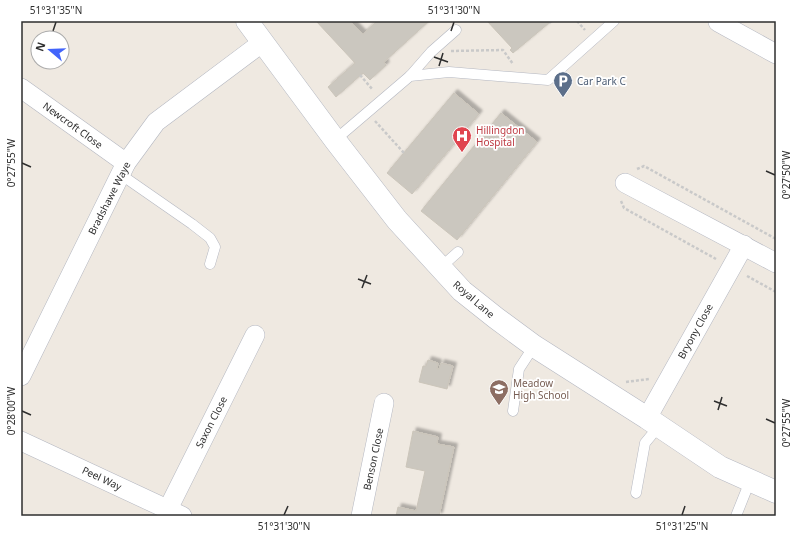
<svg xmlns="http://www.w3.org/2000/svg" width="797" height="537" font-family="'Noto Sans',sans-serif">
	<style>
		.building { fill: #cbc7bf; stroke: #cbc5ba; filter: url(#shadow) }
		.lines { fill: none; stroke-linecap: round; stroke-linejoin: round }
		.lane-casing { stroke: #b4b7c1; stroke-width: 11 }
		.street-casing { stroke: #b4b7c1; stroke-width: 20 }
		.secondary-casing { stroke: #b4b7c1; stroke-width: 23 }
		.path { stroke: #c9c9c9; stroke-width: 2.5; stroke-dasharray: 3 2; stroke-linecap: butt }
		.lane { stroke: #fff; stroke-width: 10 }
		.street { stroke: #fff; stroke-width: 19 }
		.secondary { stroke: #fff; stroke-width: 22 }
		.ticks { fill: none; stroke: #2e2e2e; stroke-width: 1.5 }
		.labels { text-anchor: middle; stroke-width: 3.5; stroke-linejoin: round; paint-order: stroke }
		.service-label { font-size: 10px; fill: #4e5e75; stroke: #fff; text-anchor: start }
		.street-label { font-size: 10px; fill: #2e2e2e; stroke: #fff }
		.health-label { font-size: 10px; fill: #be3a42; stroke: #fff; text-anchor: start }
		.education-label { font-size: 10px; fill: #785e54; stroke: #fff; text-anchor: start }
		.neatline { fill: none; stroke: #2e2e2e; stroke-width: 1.5 }
		.ticks-label { font-size: 10px; text-anchor: middle; fill: #2e2e2e }
	</style>
	<defs>
		<filter id="shadow"><feDropShadow dx="3.5" dy="-3.5" stdDeviation="1" flood-color="#0004"/></filter>
	</defs>
	<rect width="100%" height="100%" fill="#efe9e1"/>
	<!-- building -->
	<g class="building">
		<polygon points="316,21 350,21 363,34 377,21 429,21 384,62 386,65 370,80 363,73 336,97 328,87 355,63"/>
		<polygon points="487,21 548,21 549,23 513,53 510,50 512,48"/>
		<polygon points="454,93 479,114 412,194 387,173"/>
		<polygon points="501,113 537,142 457,240 421,211"/>
		<polygon points="428,360 438,363 437,369 439,369 441,363 453,366 447,389 419,382 423,366 426,366"/>
		<polygon points="413,431 438,437 437,444 454,447 439,516 396,516 398,507 416,511 425,471 406,467"/>
	</g>
	<g class="lines">
		<!-- lane casing -->
		<g class="lane-casing">
			<g id="lane">
				<polyline points="410,76 431,52 456,30"/>
				<polyline points="335,140 410,76 449,72 548,80 614,21"/>
				<polyline points="120,174 192,224 210,238 215,247 210,264"/>
				<polyline points="440,268 458,252"/>
				<polyline points="513,411 519,369 534,346"/>
				<polyline points="636,493 645,443 659,426"/>
				<polyline points="736,516 750,481"/>
			</g>
		</g>
		<!-- street casing -->
		<g class="street-casing">
			<g id="street">
				<polyline points="718,22 776,54"/>
				<polyline points="21,88 126,163"/>
				<polyline points="625,183 776,263"/>
				<polyline points="21,376 126,163 156,122 263,42"/>
				<polyline points="647,418 744,245"/>
				<polyline points="21,441 182,516"/>
				<polyline points="168,509 255,335"/>
				<polyline points="361,516 384,403"/>
			</g>
		</g>
		<!-- secondary casing -->
		<g class="secondary-casing">
			<polyline id="secondary" points="247,21 335,140 397,220 462,291 496,318 534,346 647,418 720,467 776,492"/>
		</g>
		<!-- path -->
		<g class="path">
			<polyline points="577,21 585,30"/>
			<polyline points="549,23 551,21"/>
			<polyline points="451,51 503,50 513,64"/>
			<polyline points="360,75 373,90"/>
			<polyline points="375,121 404,153"/>
			<polyline points="637,169 644,166 776,239"/>
			<polyline points="621,201 624,208 716,259"/>
			<polyline points="747,276 776,292"/>
			<polyline points="626,382 649,379"/>
		</g>
		<!-- lane -->
		<use href="#lane" class="lane"/>
		<!-- street -->
		<use href="#street" class="street"/>
		<!-- secondary -->
		<use href="#secondary" class="secondary"/>
	</g>
	<!-- ticks -->
	<path class="ticks" d="M53,31L56,22M451,31L454,22M434,57L448,62M439,66L443,53M22,163L31,167M766,171L775,175M358,279L371,284M362,288L367,275M714,401L727,406M718,410L722,397M22,411L31,415M766,419L775,423M284,515L288,506M682,515L685,506"/>
	<!-- icons -->
	<defs>
		<g id="parking-pin" transform="scale(1)"><path d="M0 17L-7.5 6A9.5 9.5 0 1 1 7.5 6Z" fill="#5c6f8a" stroke="#fff"/><path d="M-3.5-5.5H1a3.5 3.5 0 0 1 0 7H-1V5.5H-3.5ZM-1-3.4V-.6H.8a1.4 1.4 0 0 0 0-2.8Z" fill="#fff"/></g>
		<g id="hospital-pin" transform="scale(1)"><path d="M0 17L-7.5 6A9.5 9.5 0 1 1 7.5 6Z" fill="#e0444e" stroke="#fff"/><path d="M-5-5h3v3.5h4V-5h3V5h-3V1.5h-4V5h-3Z" fill="#fff"/></g>
		<g id="school-pin" transform="scale(1)"><path d="M0 17L-7.5 6A9.5 9.5 0 1 1 7.5 6Z" fill="#8d6e63" stroke="#fff"/><path d="M0-5L7-2L0 1L-7-2ZM-4 1L0 2.5L4 1V4Q0 6-4 4Z" fill="#fff"/></g>
	</defs>
	<g fill-rule="evenodd">
		<use href="#parking-pin" x="563" y="81"/>
		<use href="#hospital-pin" x="462" y="136"/>
		<use href="#school-pin" x="499" y="389"/>
	</g>
	<g class="labels">
		<!-- service labels -->
		<g class="service-label">
			<text x="577" y="85">Car Park C</text>
		</g>
		<!-- street labels -->
		<g class="street-label">
			<text transform="translate(73 125) rotate(36)" y="4">Newcroft Close</text>
			<text transform="translate(109 198) rotate(-63)" y="4">Bradshawe Waye</text>
			<text transform="translate(474 299) rotate(41)" y="4">Royal Lane</text>
			<text transform="translate(695 331) rotate(-61)" y="4">Bryony Close</text>
			<text transform="translate(211 422) rotate(-63)" y="4">Saxon Close</text>
			<text transform="translate(373 459) rotate(-78)" y="4">Benson Close</text>
			<text transform="translate(102 478) rotate(25)" y="4">Peel Way</text>
		</g>
		<!-- health labels -->
		<g class="health-label">
			<text x="476" y="134">Hillingdon<tspan x="476" dy="12">Hospital</tspan></text>
		</g>
		<!-- education labels -->
		<g class="education-label">
			<text x="513" y="387">Meadow<tspan x="513" dy="12">High School</tspan></text>
		</g>
	</g>
	<!-- border -->
	<rect width="797" height="537" fill="none" stroke="#ffffff" stroke-width="44"/>
	<!-- north arrow -->
	<g transform="translate(50 50) rotate(289)"><circle r="19" fill="#ffffff" stroke="#ababab"/>
	<path d="M0-3L7 15L0 10L-7 15Z" fill="#4264fb"/>
	<text y="-6" font-size="11" font-weight="bold" text-anchor="middle" fill="#2e2e2e">N</text>
	</g>
	<rect x="22" y="22" width="753" height="493" class="neatline"/>
	<g class="ticks-label">
		<text x="56" y="14">51°31'35"N</text>
		<text x="454" y="14">51°31'30"N</text>
		<text transform="translate(11 163) rotate(-90)" y="4">0°27'55"W</text>
		<text transform="translate(786 175) rotate(-90)" y="4">0°27'50"W</text>
		<text transform="translate(11 411) rotate(-90)" y="4">0°28'00"W</text>
		<text transform="translate(786 423) rotate(-90)" y="4">0°27'55"W</text>
		<text x="284" y="530">51°31'30"N</text>
		<text x="682" y="530">51°31'25"N</text>
	</g>
</svg>
